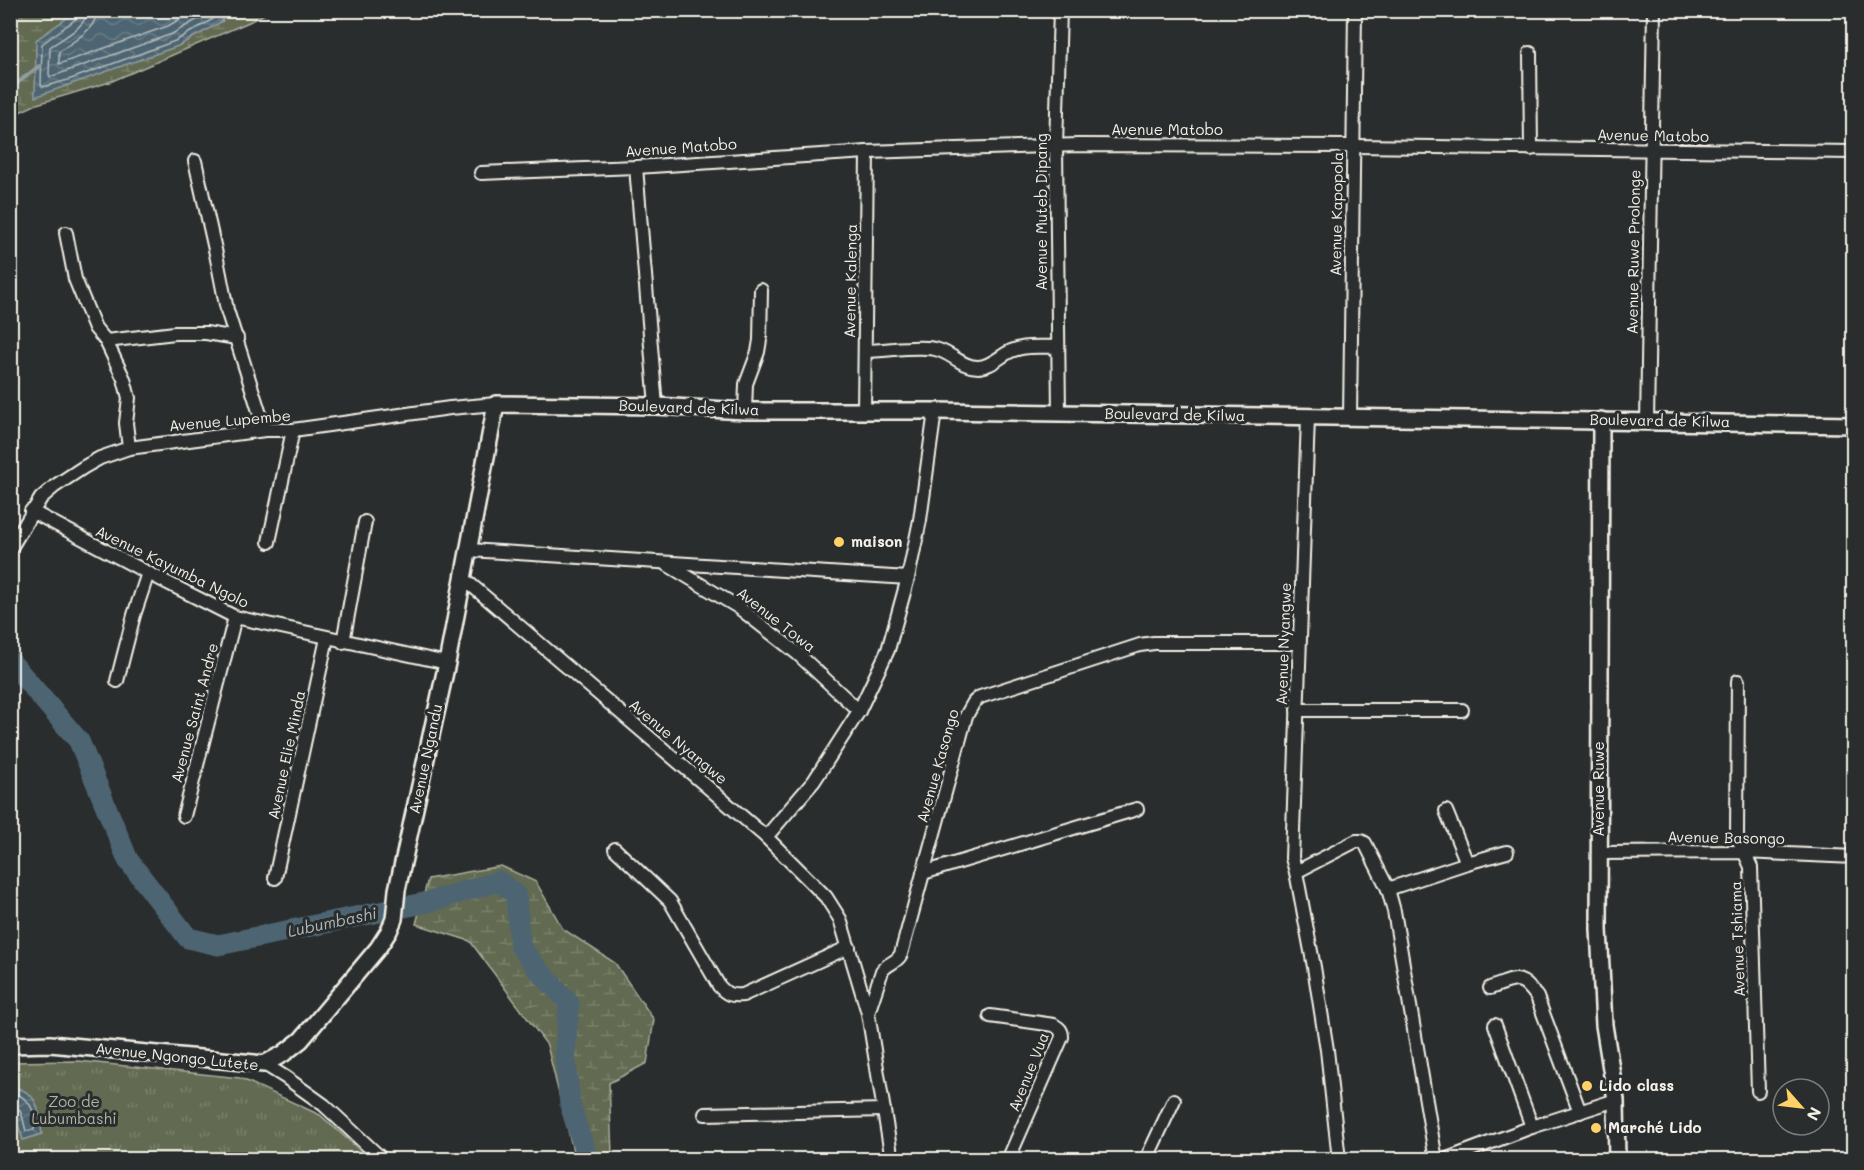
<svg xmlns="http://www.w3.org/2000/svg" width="1864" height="1170" font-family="Mali,sans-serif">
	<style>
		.grass { fill: url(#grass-tufts); stroke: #abae9c; stroke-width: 1.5 }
		.wetland { fill: url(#wetland-marsh); stroke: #abae9c; stroke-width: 1.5 }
		.water { fill: url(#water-waves); stroke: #909da1; stroke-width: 1.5 }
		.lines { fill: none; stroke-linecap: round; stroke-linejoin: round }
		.shore { stroke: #b2b9b9; stroke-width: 1.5 }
		.stream { stroke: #909da1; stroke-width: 4 }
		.river { stroke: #4e6572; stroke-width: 21 }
		.minor-casing { stroke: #f4f1e8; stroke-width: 16 }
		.tertiary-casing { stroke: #f4f1e8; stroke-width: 20 }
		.minor { stroke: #2a2d2e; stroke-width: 12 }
		.tertiary { stroke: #2a2d2e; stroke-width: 15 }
		.poi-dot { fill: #ffd166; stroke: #2a2d2e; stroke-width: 2 }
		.labels { text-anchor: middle; stroke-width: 6; stroke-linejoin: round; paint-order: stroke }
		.street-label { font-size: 15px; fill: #f4f1e8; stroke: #2a2d2e }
		.poi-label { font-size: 15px; font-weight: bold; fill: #f4f1e8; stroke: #2a2d2e; text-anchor: start }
		.park-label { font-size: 15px; fill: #b2b5a4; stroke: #2a2d2e }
		.water-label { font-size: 16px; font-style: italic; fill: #b2b9b9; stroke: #2a2d2e }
	</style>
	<defs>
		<pattern id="grass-tufts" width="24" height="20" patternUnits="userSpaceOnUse" patternTransform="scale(1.5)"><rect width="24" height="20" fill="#626b51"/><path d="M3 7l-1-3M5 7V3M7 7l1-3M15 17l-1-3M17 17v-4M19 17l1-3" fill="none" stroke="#79816a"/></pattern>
		<pattern id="wetland-marsh" width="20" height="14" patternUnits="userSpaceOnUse" patternTransform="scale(1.5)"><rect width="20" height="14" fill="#626b51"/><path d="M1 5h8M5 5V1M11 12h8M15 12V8" fill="none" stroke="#79816a"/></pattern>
		<pattern id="water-waves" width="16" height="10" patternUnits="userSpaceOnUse" patternTransform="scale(1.5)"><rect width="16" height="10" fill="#4e6572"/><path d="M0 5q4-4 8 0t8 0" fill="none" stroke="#687c86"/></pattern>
	</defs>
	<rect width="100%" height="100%" fill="#2a2d2e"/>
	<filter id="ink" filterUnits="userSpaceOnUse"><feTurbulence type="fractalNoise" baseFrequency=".0167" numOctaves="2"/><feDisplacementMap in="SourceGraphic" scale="12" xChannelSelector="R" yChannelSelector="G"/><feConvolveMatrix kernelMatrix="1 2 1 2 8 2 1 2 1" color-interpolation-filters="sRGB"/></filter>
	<g filter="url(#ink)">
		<!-- grass -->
		<polygon class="grass" points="78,1061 240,1078 320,1115 370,1159 11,1159 10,1062"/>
		<!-- wetland -->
		<g class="wetland">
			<polygon points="10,11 270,11 249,22 110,82 37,104 11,116"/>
			<polygon points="501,866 536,882 563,929 615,963 654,1020 647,1063 609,1083 612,1154 624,1159 575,1159 547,1045 470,941 416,924 428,879"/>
		</g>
		<!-- water -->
		<g class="water">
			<polygon points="77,11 219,11 223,21 178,46 35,97 36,40"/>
			<path d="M11,1086C40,1093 38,1108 42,1134L23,1140L13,1109L11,1108Z"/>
		</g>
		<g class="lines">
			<!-- shore -->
			<g class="shore">
				<polyline points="80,10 77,18 42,44 41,85 43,87 68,80 175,41 213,19 214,10"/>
				<path d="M88,10C86,28 62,38 50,47L49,74L50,77L172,34L205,15L206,10"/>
				<path d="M97,10C96,31 74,40 59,52V64L168,26L195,10"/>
				<path d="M10,1092C29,1096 37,1111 34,1130L26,1131C23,1121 22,1105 10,1104"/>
			</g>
			<!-- stream -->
			<polyline class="stream" points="10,89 39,66"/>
			<!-- river -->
			<polyline class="river" points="10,661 79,741 128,860 188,938 218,945 429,902 499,881 516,895 520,946 536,967 569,1003 565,1053 570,1105 588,1160"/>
			<!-- minor casing -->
			<g class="minor-casing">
				<g id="minor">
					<polyline points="1530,53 1531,149"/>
					<polyline points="195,161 216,254 227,310 265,430"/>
					<polyline points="636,167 656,406"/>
					<polyline points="481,173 636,167 867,152 1078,145 1353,146 1854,152"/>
					<polyline points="66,233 75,279 95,328 106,341 124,379 129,398 126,423 129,448"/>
					<polyline points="106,341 175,333 206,333 237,338"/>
					<path d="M865,351C888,351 913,345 935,349C951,352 961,367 978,367C991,367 1000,356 1011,351C1025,345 1043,347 1058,347"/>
					<polyline points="745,411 746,384 758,352 760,340 761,290"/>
					<polyline points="864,411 867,152"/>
					<polyline points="1059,413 1056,146 1060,10"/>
					<polyline points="1308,418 1292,858 1296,872 1314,967 1327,1050 1339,1160"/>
					<polyline points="1350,418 1355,10"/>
					<polyline points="1647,422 1654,10"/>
					<polyline points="31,511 148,573 235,617 447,663"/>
					<polyline points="269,542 293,430"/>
					<polyline points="10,549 41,498 55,486 84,467 100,458 129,448 265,430 293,430 450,408 496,404"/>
					<polyline points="469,550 908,578"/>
					<polyline points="668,565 738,607 798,654 859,711"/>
					<polyline points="463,578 766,837 826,897 840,919 868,1013 892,1160"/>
					<polyline points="343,642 365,522"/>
					<polyline points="117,681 134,615 148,573"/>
					<polyline points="1738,681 1737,836 1751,867 1758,1091"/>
					<polyline points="1297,710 1462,710"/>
					<polyline points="1446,811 1467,863"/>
					<polyline points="184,816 235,617"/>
					<polyline points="766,837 814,781 859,711 888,650 908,578 920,520 935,411"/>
					<path d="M615,849L670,901L719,986C727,995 731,996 743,995L849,947"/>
					<polyline points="1599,853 1744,852 1854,857"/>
					<polyline points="1296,872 1356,841 1361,841 1365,843 1388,889 1394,911 1436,1160"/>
					<polyline points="923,873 1137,809"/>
					<polyline points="275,878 327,638"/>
					<polyline points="1388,889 1467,863 1507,852"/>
					<path d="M1490,988C1516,979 1520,973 1537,997L1580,1112"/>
					<path d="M868,1013L882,971C887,963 897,963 901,954L966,716L974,702L980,697L1140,645L1154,643H1299"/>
					<path d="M990,1016L1054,1025C1059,1028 1062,1030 1062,1037L1008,1160"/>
					<polyline points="1854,1022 1854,1027"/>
					<polyline points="1495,1025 1532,1127"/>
					<polyline points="264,1064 285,1077 324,1105 383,1160"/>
					<polyline points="705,1114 884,1110"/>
					<polyline points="1146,1160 1174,1100"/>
					<polyline points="1444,1160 1532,1127 1616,1100"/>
				</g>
			</g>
			<!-- tertiary casing -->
			<g class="tertiary-casing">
				<g id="tertiary">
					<polyline points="1601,420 1599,929 1604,1025 1616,1100 1617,1160"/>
					<polyline points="10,1045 50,1044 264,1064 283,1054 301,1040 378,948 389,931 394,919 397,890 447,663 496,404 656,406 745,411 935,411 1854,425"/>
				</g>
			</g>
			<!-- minor -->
			<use href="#minor" class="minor"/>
			<!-- tertiary -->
			<use href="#tertiary" class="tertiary"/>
		</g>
	</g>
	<!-- markers -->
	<g class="poi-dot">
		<circle cx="839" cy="542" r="6"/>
		<circle cx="1587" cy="1086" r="6"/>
		<circle cx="1596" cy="1128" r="6"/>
	</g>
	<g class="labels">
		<!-- street labels -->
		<g class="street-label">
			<text x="1167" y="135">Avenue Matobo</text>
			<text transform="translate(1653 136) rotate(1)" y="5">Avenue Matobo</text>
			<text transform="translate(681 148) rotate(-4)" y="5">Avenue Matobo</text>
			<text transform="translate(1042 212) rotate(-90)" y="5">Avenue Muteb Dipang</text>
			<text transform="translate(1337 214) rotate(-89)" y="5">Avenue Kapopola</text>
			<text transform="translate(1634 252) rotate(-89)" y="5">Avenue Ruwe Prolonge</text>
			<text transform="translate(851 281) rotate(-89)" y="5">Avenue Kalenga</text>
			<text transform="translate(689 408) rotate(2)" y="5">Boulevard de Kilwa</text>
			<text transform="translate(1175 415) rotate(1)" y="5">Boulevard de Kilwa</text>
			<text transform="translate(230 421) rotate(-5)" y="5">Avenue Lupembe</text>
			<text transform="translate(1660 421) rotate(1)" y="5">Boulevard de Kilwa</text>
			<text transform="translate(172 567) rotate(26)" y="5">Avenue Kayumba Ngolo</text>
			<text transform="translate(776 620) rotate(38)" y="5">Avenue Towa</text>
			<text transform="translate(1284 644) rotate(-88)" y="5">Avenue Nyangwe</text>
			<text transform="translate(195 713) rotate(-75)" y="5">Avenue Saint Andre</text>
			<text transform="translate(678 742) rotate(40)" y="5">Avenue Nyangwe</text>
			<text transform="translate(287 755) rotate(-78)" y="5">Avenue Elie Minda</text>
			<text transform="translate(426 759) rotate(-78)" y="5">Avenue Ngandu</text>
			<text transform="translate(938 766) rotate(-74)" y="5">Avenue Kasongo</text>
			<text transform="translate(1599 789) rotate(-90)" y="5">Avenue Ruwe</text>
			<text transform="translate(1726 838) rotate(1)" y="5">Avenue Basongo</text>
			<text transform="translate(1738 939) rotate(-92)" y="5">Avenue Tshiama</text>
			<text transform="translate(177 1057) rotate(6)" y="5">Avenue Ngongo Lutete</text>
			<text transform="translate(1029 1072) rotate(-68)" y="5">Avenue Vua</text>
		</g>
		<!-- poi labels -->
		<g class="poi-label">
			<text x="851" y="547">maison</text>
			<text x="1599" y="1091">Lido class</text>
			<text x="1608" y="1133">Marché Lido</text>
		</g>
		<!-- park labels -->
		<g class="park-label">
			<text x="74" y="1107">Zoo de<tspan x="74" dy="17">Lubumbashi</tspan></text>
		</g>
		<!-- water labels -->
		<g class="water-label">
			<text transform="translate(332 922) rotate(-12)" y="6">Lubumbashi</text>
		</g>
	</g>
	<!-- margin -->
	<rect width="1864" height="1170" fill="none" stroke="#2a2d2e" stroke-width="36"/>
	<rect x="18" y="18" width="1828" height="1134" fill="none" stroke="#f4f1e8" stroke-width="2" filter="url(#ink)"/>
	<!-- north arrow -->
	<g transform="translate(1801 1107) rotate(118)"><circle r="28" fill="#2a2d2e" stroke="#7b7b78" stroke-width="1.5"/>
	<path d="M0-4.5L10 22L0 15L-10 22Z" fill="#ffd166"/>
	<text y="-9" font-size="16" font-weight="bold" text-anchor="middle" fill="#f4f1e8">N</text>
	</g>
</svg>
